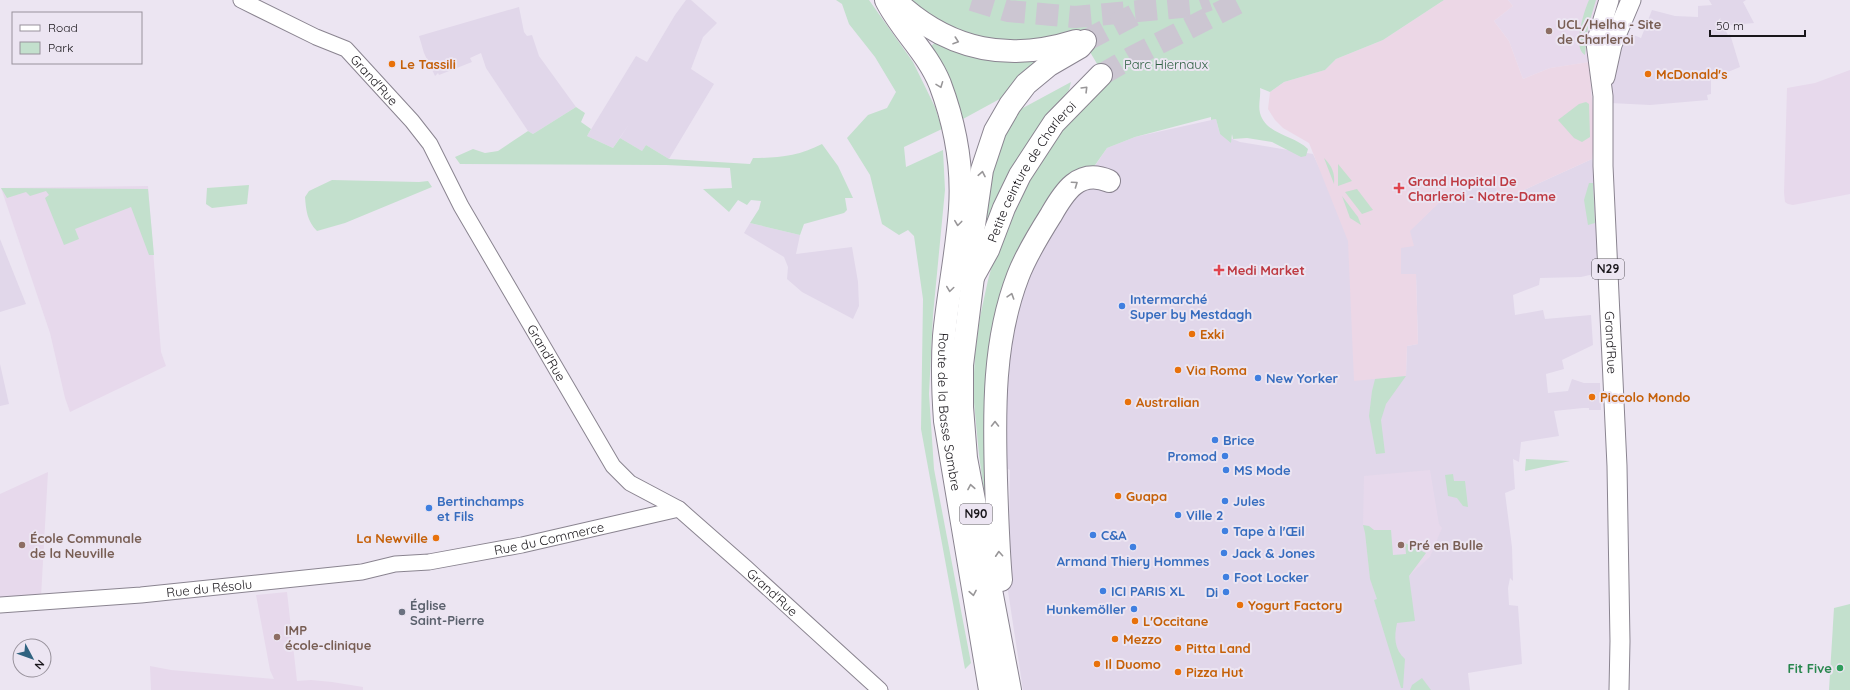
<svg xmlns="http://www.w3.org/2000/svg" width="1850" height="690" font-family="Quicksand,sans-serif">
	<style>
		.built { fill: #e1d7ea }
		.education { fill: #e7d9ec }
		.medical { fill: #ecd7e6 }
		.green { fill: #c3e0cd }
		.lines { fill: none; stroke-linecap: round; stroke-linejoin: round }
		.highway-tunnel { stroke: #ccc6d2; stroke-width: 22; stroke-dasharray: 22 11; stroke-linecap: butt }
		.minor-casing { stroke: #8a8490; stroke-width: 17 }
		.major-casing { stroke: #8a8490; stroke-width: 21 }
		.highway-casing { stroke: #8a8490; stroke-width: 24 }
		.minor { stroke: #fff; stroke-width: 15 }
		.major { stroke: #fff; stroke-width: 19 }
		.highway { stroke: #fff; stroke-width: 22 }
		.oneway { stroke: #989698 }
		.education-dot { fill: #8d6e63; stroke: #ece5f2; stroke-width: 1.5 }
		.food-dot { fill: #e8710a; stroke: #ece5f2; stroke-width: 1.5 }
		.health-dot { fill: #e0444e; stroke: #ece5f2; stroke-width: 1.5 }
		.shop-dot { fill: #3f7fe0; stroke: #ece5f2; stroke-width: 1.5 }
		.worship-dot { fill: #6b7280; stroke: #ece5f2; stroke-width: 1.5 }
		.leisure-dot { fill: #2e9e5b; stroke: #ece5f2; stroke-width: 1.5 }
		.labels { text-anchor: middle; stroke-width: 4; stroke-linejoin: round; paint-order: stroke }
		.shield { fill: #ece5f2; stroke: #58545c; stroke-width: 1 }
		.shield-label { font-size: 12px; font-weight: bold; fill: #19161b }
		.education-label { font-size: 13px; font-weight: bold; fill: #785e54; stroke: #ece5f2; text-anchor: start }
		.food-label { font-size: 13px; font-weight: bold; fill: #c56008; stroke: #ece5f2; text-anchor: start }
		.park-label { font-size: 13px; fill: #2e5f42; stroke: #ece5f2 }
		.street-label { font-size: 13px; fill: #19161b; stroke: #ece5f2 }
		.health-label { font-size: 13px; font-weight: bold; fill: #be3a42; stroke: #ece5f2; text-anchor: start }
		.shop-label { font-size: 13px; font-weight: bold; fill: #366cbe; stroke: #ece5f2; text-anchor: start }
		.worship-label { font-size: 13px; font-weight: bold; fill: #5b616d; stroke: #ece5f2; text-anchor: start }
		.leisure-label { font-size: 13px; font-weight: bold; fill: #27864d; stroke: #ece5f2; text-anchor: end }
	</style>
	<rect width="100%" height="100%" fill="#ece5f2"/>
	<!-- built -->
	<g class="built">
		<polygon points="686,0 691,0 717,23 703,37 691,69 714,84 669,159 646,145 642,151 620,138 629,124 613,148 587,136 636,56 647,62 675,15"/>
		<polygon points="1709,0 1746,0 1743,2 1754,23 1723,26 1728,35 1730,34 1740,67 1711,79 1711,94 1707,95 1708,100 1650,105 1610,103 1610,67 1621,36 1631,34 1641,38 1652,10 1675,16 1698,17 1698,6 1712,5"/>
		<polygon points="519,7 524,32 527,36 532,35 539,56 576,107 533,134 528,131 486,68 481,53 470,58 472,62 439,75 438,73 435,76 424,53 419,36"/>
		<polygon points="1216,119 1220,134 1240,142 1313,154 1350,233 1406,376 1407,346 1418,344 1416,274 1401,274 1401,247 1409,231 1448,194 1492,183 1504,199 1592,159 1602,214 1594,274 1581,277 1540,278 1539,285 1513,295 1515,315 1543,310 1545,319 1591,315 1593,345 1562,360 1564,369 1546,374 1548,393 1568,391 1572,379 1584,383 1600,383 1601,410 1589,410 1589,408 1583,408 1554,411 1559,436 1521,442 1519,462 1513,459 1515,489 1505,493 1512,547 1513,581 1510,578 1508,588 1509,605 1518,606 1522,664 1468,673 1470,690 1023,690 1008,591 1010,470 1002,466 997,370 1014,312 1042,244 1107,148 1135,137"/>
		<polygon points="750,223 800,235 796,254 852,247 858,282 859,306 853,319 802,292 787,279 788,267 784,257 744,233"/>
		<polygon points="0,239 26,304 0,312"/>
		<polygon points="0,364 9,404 0,406"/>
	</g>
	<!-- education -->
	<g class="education">
		<polygon points="1508,0 1604,0 1589,62 1550,68 1523,79 1509,41 1494,21 1513,6"/>
		<polygon points="1850,70 1850,194 1793,205 1788,204 1785,202 1784,193 1787,88 1815,83"/>
		<polygon points="148,186 161,352 166,366 70,412 65,398 50,333 1,188"/>
		<polygon points="1430,470 1439,524 1442,528 1430,557 1409,576 1370,579 1365,533 1363,525 1364,476"/>
		<polygon points="48,472 41,597 0,597 0,494"/>
		<polygon points="287,592 297,681 311,680 332,682 363,687 363,690 151,690 150,666 171,670 274,679 270,670 256,595"/>
	</g>
	<!-- medical -->
	<polygon class="medical" points="1444,0 1508,0 1513,6 1494,21 1509,41 1523,79 1550,68 1589,62 1595,139 1592,159 1504,199 1492,183 1448,194 1410,231 1414,246 1401,248 1401,274 1416,274 1418,344 1407,346 1406,376 1354,381 1348,241 1309,143 1283,128 1275,120 1268,109 1270,92 1284,82 1325,70 1336,59 1383,40"/>
	<!-- green -->
	<g class="green">
		<polygon points="836,0 869,0 913,62 935,107 942,129 904,147 906,167 943,150 945,190 933,315 929,394 934,469 971,663 965,669 921,429 923,299 914,236 908,230 899,235 882,224 870,175 847,138 868,115 887,108 896,92 875,57 849,24 842,4"/>
		<path d="M906,0H1444L1383,40L1336,59L1325,70L1284,82L1270,92L1260,88C1261,96 1258,105 1260,113C1266,135 1294,135 1308,149L1306,156L1301,157L1272,142L1247,138L1233,139L1232,134L1231,143L1220,134L1216,119L1211,120V117L1135,137L1107,148L1093,168L1014,271L987,514L979,455L973,392L975,354L980,317L988,280L1000,237L1022,183L1103,74L1080,35L1032,46L950,32Z"/>
		<path d="M1589,0H1596L1588,27L1585,55C1572,48 1584,11 1589,0Z"/>
		<polygon points="938,40 1048,54 1007,95 963,119 950,81 931,46"/>
		<polygon points="1071,82 1069,90 1050,115 985,233 981,233 985,196 1009,120 1021,109"/>
		<polygon points="1586,102 1589,104 1590,137 1582,142 1574,138 1558,120 1579,104"/>
		<path d="M576,107L585,113L581,122L591,129L587,136L613,148L620,138L642,151L646,145L669,159L750,164L753,158C778,158 799,156 822,144L838,166L853,198H845L847,210L844,213L804,224L800,235L750,223L759,209L761,201L751,200L747,205L738,200L729,212L703,189L732,188L730,168L666,165L460,164L455,157L473,149L485,153L498,151L528,131L533,134Z"/>
		<path d="M1324,158C1332,166 1335,173 1334,184Z"/>
		<polygon points="1338,164 1352,181 1338,186"/>
		<path d="M332,180L419,182L428,181L432,187L345,223L317,231C307,221 306,210 305,197L309,191Z"/>
		<polygon points="1589,183 1593,183 1595,223 1588,225 1584,200"/>
		<polygon points="249,185 247,204 212,208 206,204 207,188"/>
		<polygon points="1,188 148,189 154,255 149,255 131,207 75,229 79,239 64,245 45,198 49,195 46,191 30,196 26,192 7,198"/>
		<polygon points="1357,189 1373,210 1362,214 1345,192"/>
		<polygon points="1342,196 1358,217 1361,225 1350,218"/>
		<polygon points="1406,376 1386,404 1381,420 1385,453 1376,454 1369,416 1372,391 1375,379"/>
		<polygon points="1526,459 1570,461 1525,471"/>
		<polygon points="1453,474 1454,481 1465,481 1468,507 1463,506 1457,498 1448,496 1445,475"/>
		<path d="M1363,525L1369,526L1374,530H1391L1393,555L1406,554L1405,543L1426,553L1409,576L1415,621L1397,623C1394,637 1394,649 1405,659L1403,688H1401L1374,600L1377,599L1370,579L1365,533Z"/>
		<polygon points="1850,604 1850,690 1829,690 1834,608"/>
		<polygon points="1422,678 1431,690 1410,690 1412,685"/>
	</g>
	<g class="lines">
		<!-- highway-tunnel -->
		<g class="highway-tunnel">
			<polyline points="972,0 1008,11 1075,17 1192,6 1209,0"/>
			<polyline points="1085,41 1134,15"/>
			<polyline points="1101,75 1132,57 1244,0"/>
		</g>
		<!-- minor casing -->
		<g class="minor-casing">
			<g id="minor">
				<path id="s1" d="M241,0L316,37L346,49L412,121L430,144L461,206L613,466L630,483L679,509L746,568L880,690"/>
				<path id="s2" d="M0,605L141,595L362,572L395,564L429,562L522,545L679,509"/>
			</g>
		</g>
		<!-- major casing -->
		<g class="major-casing">
			<g id="major">
				<path id="s3" d="M1609,0L1596,43L1603,96V166L1617,466L1620,641L1619,690"/>
				<polyline points="1605,77 1612,45 1631,0"/>
			</g>
		</g>
		<!-- highway casing -->
		<g class="highway-casing">
			<g id="highway">
				<path id="s4" d="M886,0C901,30 927,52 940,84C955,124 963,167 960,209C957,252 948,294 944,336C942,365 943,393 945,421L990,690"/>
				<path d="M899,4C951,51 1009,62 1076,41"/>
				<path id="s5" d="M973,277L988,250L1004,208L1020,175L1054,123L1101,75"/>
				<path d="M1001,580C998,546 997,513 996,480C994,411 993,341 1018,276C1026,255 1039,234 1051,215C1064,192 1079,168 1109,181"/>
				<polyline points="1010,690 966,458 962,407 962,365 973,277 971,246 982,170 995,131 1010,105 1026,84 1049,65 1080,47 1085,41"/>
			</g>
		</g>
		<!-- minor -->
		<use href="#minor" class="minor"/>
		<!-- major -->
		<use href="#major" class="major"/>
		<!-- highway -->
		<use href="#highway" class="highway"/>
	</g>
	<!-- one-way arrows -->
	<defs><path id="oneway-chevron" d="M-2-3.5L2.5 0L-2 3.5" fill="none" stroke-width="1.6" stroke-linecap="round" stroke-linejoin="round"/></defs>
	<g class="oneway">
		<use href="#oneway-chevron" transform="translate(956 41) rotate(19)"/>
		<use href="#oneway-chevron" transform="translate(940 85) rotate(69)"/>
		<use href="#oneway-chevron" transform="translate(1085 89) rotate(-45)"/>
		<use href="#oneway-chevron" transform="translate(982 174) rotate(-79)"/>
		<use href="#oneway-chevron" transform="translate(1075 184) rotate(-35)"/>
		<use href="#oneway-chevron" transform="translate(958 223) rotate(97)"/>
		<use href="#oneway-chevron" transform="translate(950 289) rotate(98)"/>
		<use href="#oneway-chevron" transform="translate(1011 296) rotate(-72)"/>
		<use href="#oneway-chevron" transform="translate(995 424) rotate(-90)"/>
		<use href="#oneway-chevron" transform="translate(971 487) rotate(-100)"/>
		<use href="#oneway-chevron" transform="translate(999 554) rotate(-94)"/>
		<use href="#oneway-chevron" transform="translate(973 593) rotate(80)"/>
	</g>
	<!-- markers -->
	<g class="education-dot">
		<circle cx="1549" cy="31" r="4"/>
		<circle cx="22" cy="545" r="4"/>
		<circle cx="1401" cy="545" r="4"/>
		<circle cx="277" cy="637" r="4"/>
	</g>
	<g class="food-dot">
		<circle cx="392" cy="64" r="4"/>
		<circle cx="1648" cy="74" r="4"/>
		<circle cx="1192" cy="334" r="4"/>
		<circle cx="1178" cy="370" r="4"/>
		<circle cx="1592" cy="397" r="4"/>
		<circle cx="1128" cy="402" r="4"/>
		<circle cx="1118" cy="496" r="4"/>
		<circle cx="436" cy="538" r="4"/>
		<circle cx="1240" cy="605" r="4"/>
		<circle cx="1135" cy="621" r="4"/>
		<circle cx="1115" cy="639" r="4"/>
		<circle cx="1178" cy="648" r="4"/>
		<circle cx="1097" cy="664" r="4"/>
		<circle cx="1178" cy="672" r="4"/>
	</g>
	<g class="health-dot">
		<path d="M1397 182h4v4h4v4h-4v4h-4v-4h-4v-4h4z"/>
		<path d="M1217 264h4v4h4v4h-4v4h-4v-4h-4v-4h4z"/>
	</g>
	<g class="shop-dot">
		<circle cx="1122" cy="306" r="4"/>
		<circle cx="1258" cy="378" r="4"/>
		<circle cx="1215" cy="440" r="4"/>
		<circle cx="1225" cy="456" r="4"/>
		<circle cx="1226" cy="470" r="4"/>
		<circle cx="1225" cy="501" r="4"/>
		<circle cx="429" cy="508" r="4"/>
		<circle cx="1178" cy="515" r="4"/>
		<circle cx="1225" cy="531" r="4"/>
		<circle cx="1093" cy="535" r="4"/>
		<circle cx="1133" cy="547" r="4"/>
		<circle cx="1224" cy="553" r="4"/>
		<circle cx="1226" cy="577" r="4"/>
		<circle cx="1103" cy="591" r="4"/>
		<circle cx="1226" cy="592" r="4"/>
		<circle cx="1134" cy="609" r="4"/>
	</g>
	<circle class="worship-dot" cx="402" cy="612" r="4"/>
	<circle class="leisure-dot" cx="1840" cy="668" r="4"/>
	<g class="labels">
		<!-- shield labels -->
		<g class="shield">
			<rect x="1592" y="259" width="32" height="20" rx="3"/>
			<rect x="960" y="504" width="32" height="20" rx="3"/>
		</g>
		<g class="shield-label">
			<text x="1608" y="273">N29</text>
			<text x="976" y="518">N90</text>
		</g>
		<!-- education labels -->
		<g class="education-label">
			<text x="1557" y="29">UCL/Helha - Site<tspan x="1557" dy="15">de Charleroi</tspan></text>
			<text x="30" y="543">École Communale<tspan x="30" dy="15">de la Neuville</tspan></text>
			<text x="1409" y="550">Pré en Bulle</text>
			<text x="285" y="635">IMP<tspan x="285" dy="15">école-clinique</tspan></text>
		</g>
		<!-- food labels -->
		<g class="food-label">
			<text x="400" y="69">Le Tassili</text>
			<text x="1656" y="79">McDonald's</text>
			<text x="1200" y="339">Exki</text>
			<text x="1186" y="375">Via Roma</text>
			<text x="1600" y="402">Piccolo Mondo</text>
			<text x="1136" y="407">Australian</text>
			<text x="1126" y="501">Guapa</text>
			<text x="428" y="543" text-anchor="end">La Newville</text>
			<text x="1248" y="610">Yogurt Factory</text>
			<text x="1143" y="626">L'Occitane</text>
			<text x="1123" y="644">Mezzo</text>
			<text x="1186" y="653">Pitta Land</text>
			<text x="1105" y="669">Il Duomo</text>
			<text x="1186" y="677">Pizza Hut</text>
		</g>
		<!-- park labels -->
		<g class="park-label">
			<text x="1166" y="69">Parc Hiernaux</text>
		</g>
		<!-- street labels -->
		<g class="street-label">
			<text dy="5" stroke="none"><textPath href="#s1" startOffset="158">Grand'Rue</textPath></text>
			<text dy="5" stroke="none"><textPath href="#s5" startOffset="121">Petite ceinture de Charleroi</textPath></text>
			<text dy="5" stroke="none"><textPath href="#s3" startOffset="345">Grand'Rue</textPath></text>
			<text dy="5" stroke="none"><textPath href="#s1" startOffset="482">Grand'Rue</textPath></text>
			<text dy="5" stroke="none"><textPath href="#s4" startOffset="432">Route de la Basse Sambre</textPath></text>
			<text dy="5" stroke="none"><textPath href="#s2" startOffset="554">Rue du Commerce</textPath></text>
			<text dy="5" stroke="none"><textPath href="#s2" startOffset="210">Rue du Résolu</textPath></text>
			<text dy="5" stroke="none"><textPath href="#s1" startOffset="818">Grand'Rue</textPath></text>
		</g>
		<!-- health labels -->
		<g class="health-label">
			<text x="1408" y="186">Grand Hopital De<tspan x="1408" dy="15">Charleroi - Notre-Dame</tspan></text>
			<text x="1227" y="275">Medi Market</text>
		</g>
		<!-- shop labels -->
		<g class="shop-label">
			<text x="1130" y="304">Intermarché<tspan x="1130" dy="15">Super by Mestdagh</tspan></text>
			<text x="1266" y="383">New Yorker</text>
			<text x="1223" y="445">Brice</text>
			<text x="1217" y="461" text-anchor="end">Promod</text>
			<text x="1234" y="475">MS Mode</text>
			<text x="437" y="506">Bertinchamps<tspan x="437" dy="15">et Fils</tspan></text>
			<text x="1233" y="506">Jules</text>
			<text x="1186" y="520">Ville 2</text>
			<text x="1233" y="536">Tape à l'Œil</text>
			<text x="1101" y="540">C&amp;A</text>
			<text x="1232" y="558">Jack &amp; Jones</text>
			<text x="1133" y="566" text-anchor="middle">Armand Thiery Hommes</text>
			<text x="1234" y="582">Foot Locker</text>
			<text x="1111" y="596">ICI PARIS XL</text>
			<text x="1218" y="597" text-anchor="end">Di</text>
			<text x="1126" y="614" text-anchor="end">Hunkemöller</text>
		</g>
		<!-- worship labels -->
		<g class="worship-label">
			<text x="410" y="610">Église<tspan x="410" dy="15">Saint-Pierre</tspan></text>
		</g>
		<!-- leisure labels -->
		<g class="leisure-label">
			<text x="1832" y="673">Fit Five</text>
		</g>
	</g>
	<!-- legend -->
	<rect x="12" y="12" width="130" height="52" fill="#ece5f2" stroke="#98929c"/>
	<rect x="20" y="25" width="20" height="6" fill="#ffffff" stroke="#98929c"/>
	<text x="48" y="32" font-size="12" fill="#19161b">Road</text>
	<rect x="20" y="42" width="20" height="12" fill="#c3e0cd" stroke="#98929c"/>
	<text x="48" y="52" font-size="12" fill="#19161b">Park</text>
	<!-- north arrow -->
	<g transform="translate(32 658) rotate(131)"><circle r="19" fill="#ece5f2" stroke="#98929c"/>
	<path d="M0-3L7 15L0 10L-7 15Z" fill="#306380"/>
	<text y="-6" font-size="11" font-weight="bold" text-anchor="middle" fill="#19161b">N</text>
	</g>
	<!-- scale -->
	<path d="M1710 30v6h95v-6" fill="none" stroke="#19161b" stroke-width="2"/>
	<text x="1716" y="30" font-size="12" fill="#19161b" stroke="#ece5f2" stroke-width="3" paint-order="stroke">50 m</text>
</svg>
